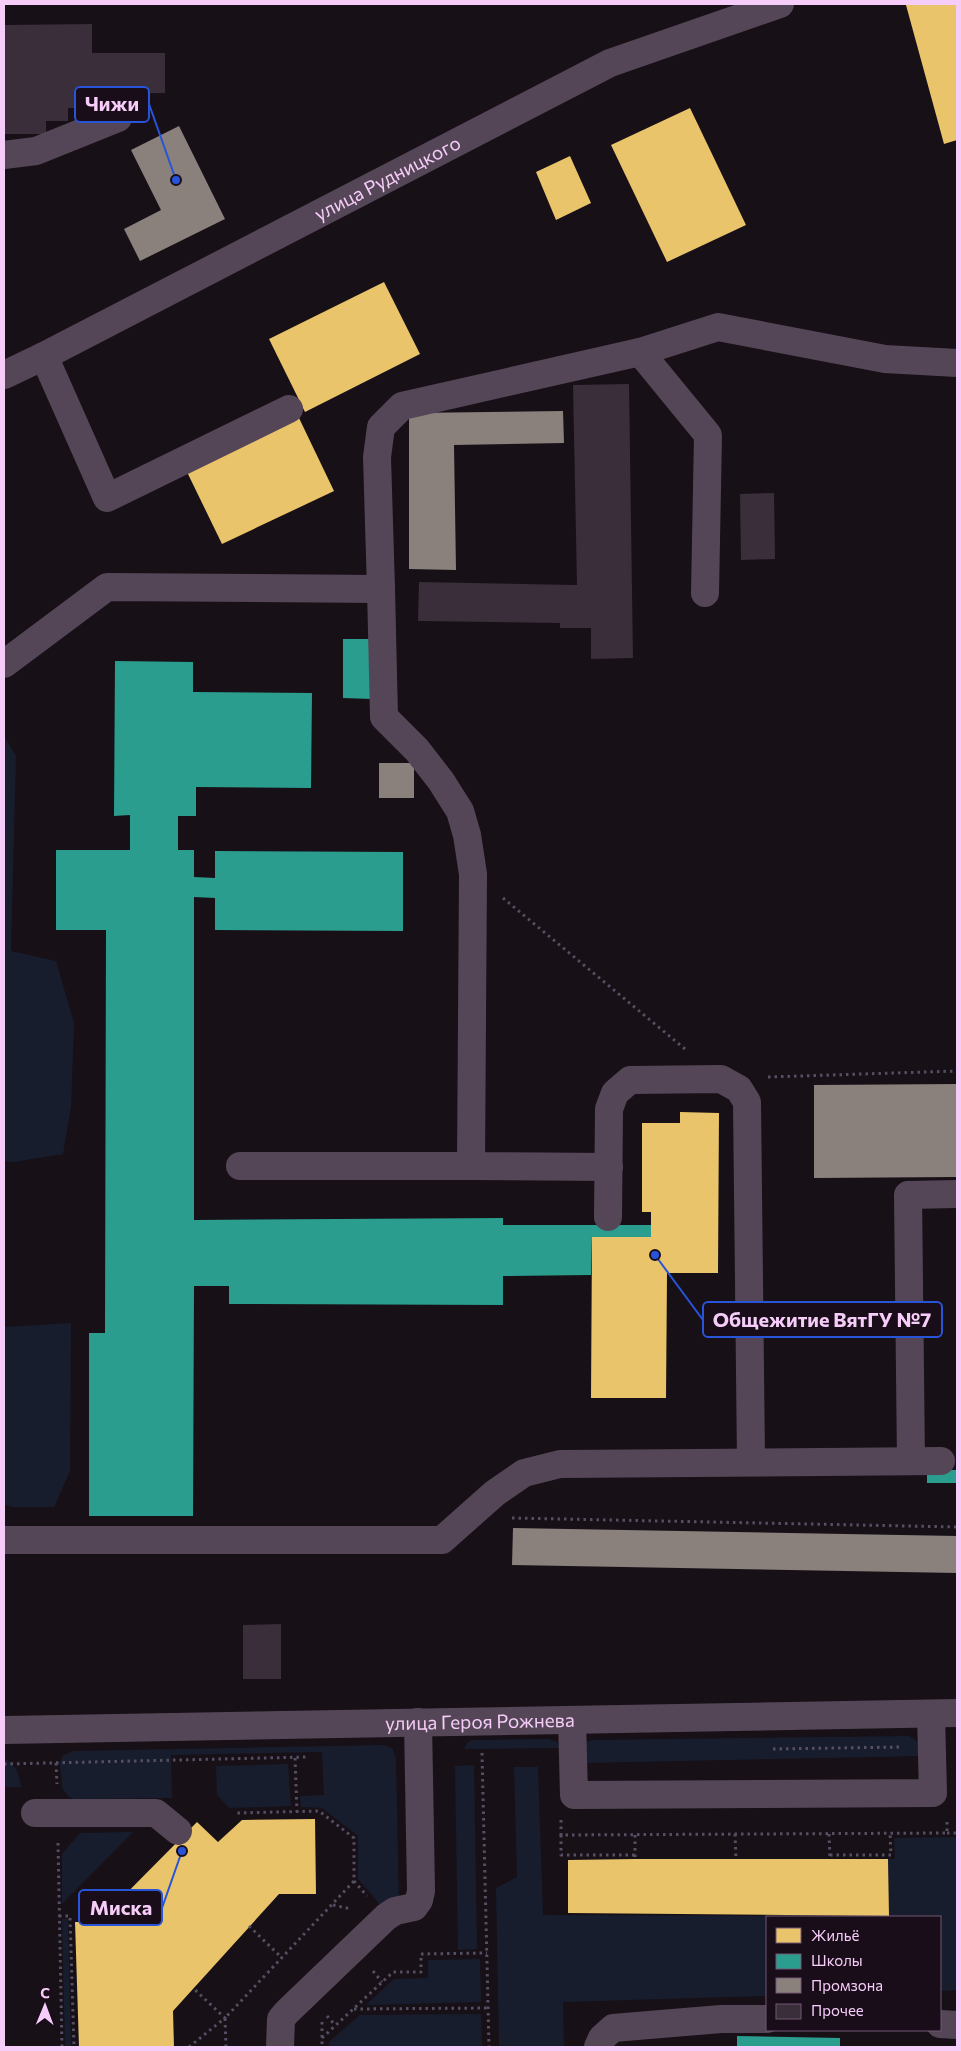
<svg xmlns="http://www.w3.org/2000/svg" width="961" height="2051" font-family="Commissioner,sans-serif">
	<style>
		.green { fill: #171d2d }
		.homes { fill: #e9c46a }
		.schools { fill: #2a9d8f }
		.industry { fill: #8a817c }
		.building { fill: #392e39 }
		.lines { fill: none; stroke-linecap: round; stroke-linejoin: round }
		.path { stroke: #564f63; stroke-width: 3; stroke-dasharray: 2.5 4; stroke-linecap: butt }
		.minor { stroke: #554657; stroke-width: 28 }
		.labels { text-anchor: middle; stroke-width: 5; stroke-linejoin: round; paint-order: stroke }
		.street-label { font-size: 19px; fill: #f6ccf9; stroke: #1a0d1a }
		.leader { fill: none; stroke: #2854da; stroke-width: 2 }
		.callout-dot { fill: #2854da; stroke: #1a0d1a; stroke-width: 2 }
		.callout { fill: #1a0d1a; stroke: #2854da; stroke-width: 2 }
		.callout-label { font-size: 20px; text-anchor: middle; font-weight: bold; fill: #f6ccf9 }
	</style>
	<rect width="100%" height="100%" fill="#171017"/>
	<!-- green -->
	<g class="green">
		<polygon points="4,736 16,756 11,951 56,961 74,1023 71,1107 63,1154 14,1162 4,1161"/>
		<polygon points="71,1323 70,1471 54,1507 12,1507 4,1504 4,1327"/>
		<path d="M909,1736C919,1741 921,1745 921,1756L583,1763L586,1742L593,1740Z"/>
		<polygon points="549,1739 557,1742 559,1748 464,1749 467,1743 472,1740"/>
		<polygon points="384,1745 393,1749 396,1759 399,1910 389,1915 358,1879 358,1836 322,1808 301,1807 300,1796 324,1795 322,1752 171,1755 172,1798 73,1799 68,1796 62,1788 60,1763 63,1755 74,1751"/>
		<path d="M4,1758C16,1765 19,1774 21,1787H4Z"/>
		<polygon points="288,1764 291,1806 229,1808 217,1795 216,1766"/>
		<polygon points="474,1765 477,1949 458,1950 455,1766"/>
		<polygon points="514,1767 538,1767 543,1915 889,1916 888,1859 895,1859 894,1838 957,1837 957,1990 940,1991 940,1917 767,1917 767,1996 563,2002 564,2047 499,2047 496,1888 517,1877"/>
		<polygon points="133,1832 62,1904 62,1854 80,1833"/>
		<polygon points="62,1919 68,1919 71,2047 65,2047"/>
		<polygon points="480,1959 481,2002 366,2005 394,1979 428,1978 428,1960"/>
		<polygon points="481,2014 482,2047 329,2047 329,2042 360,2015"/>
	</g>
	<!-- homes -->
	<g class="homes">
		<polygon points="911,4 957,4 957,140 944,144 906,5"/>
		<polygon points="690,108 746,225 667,262 611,145"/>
		<polygon points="570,156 591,203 556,220 536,172"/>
		<polygon points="384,282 420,354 305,412 269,339"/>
		<polygon points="299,418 334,491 222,544 187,472"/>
		<polygon points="680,1112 719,1113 718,1273 667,1273 666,1398 591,1398 592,1237 651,1237 651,1212 642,1212 642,1123 680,1123"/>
		<polygon points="315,1819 316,1894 279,1894 173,2011 174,2047 79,2047 75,1922 98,1922 197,1822 218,1842 242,1820"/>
		<polygon points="635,1859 888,1859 889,1916 568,1913 568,1860"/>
	</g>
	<!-- schools -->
	<g class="schools">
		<polygon points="343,639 372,639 371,699 343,698"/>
		<polygon points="115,661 193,662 193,692 312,693 311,788 196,787 196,816 178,816 178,850 194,850 194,877 215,878 215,851 403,852 403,931 215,930 215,898 194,897 194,1220 503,1218 503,1225 651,1225 651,1237 592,1237 591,1275 503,1276 503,1305 229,1304 229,1286 194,1286 193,1516 89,1516 89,1333 105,1333 106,930 56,930 56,850 130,850 130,815 114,816"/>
		<rect x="927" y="1470" width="30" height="13"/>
		<polygon points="737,2036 840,2038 840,2047 737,2047"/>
	</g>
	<!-- industry -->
	<g class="industry">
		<polygon points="179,126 225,219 140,261 124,229 161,210 131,150"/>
		<polygon points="563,411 564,443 454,445 456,570 409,569 409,413"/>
		<rect x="379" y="763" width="35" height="35"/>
		<polygon points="957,1084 957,1177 814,1178 814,1085"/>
		<polygon points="513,1528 957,1536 957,1573 512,1565"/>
	</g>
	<!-- building -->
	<g class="building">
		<polygon points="92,24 92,53 165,53 165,93 96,94 96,108 68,108 68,121 46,121 46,134 4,134 4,25"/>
		<polygon points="629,384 633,658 591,659 591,628 560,628 560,623 418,621 419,582 577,585 573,385"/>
		<polygon points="774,493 775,559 741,560 740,494"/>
		<polygon points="281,1624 281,1679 243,1679 243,1625"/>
	</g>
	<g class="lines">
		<!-- path -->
		<g class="path">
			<polyline points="503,898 685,1049"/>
			<polyline points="768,1077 957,1071"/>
			<polyline points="512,1518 957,1527"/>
			<polyline points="773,1749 902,1747"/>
			<polyline points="482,1753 489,2047"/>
			<polyline points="295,1758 297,1812"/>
			<polyline points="56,1763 57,1784"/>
			<polyline points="4,1764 307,1757"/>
			<polyline points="561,1820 561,1835 947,1833 947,1818"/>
			<polyline points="947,1833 957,1833"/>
			<polyline points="735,1834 736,1859"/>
			<polyline points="829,1834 830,1859"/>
			<polyline points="561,1835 561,1855 635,1855"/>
			<polyline points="635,1835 635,1859"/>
			<polyline points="58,1843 62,2047"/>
			<polyline points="830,1855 891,1855 890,1834"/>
			<polyline points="354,1881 367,1896"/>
			<polyline points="333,1905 351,1909"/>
			<polyline points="59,1916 70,1916 74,2047"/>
			<polyline points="249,1926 282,1958"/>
			<polyline points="373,1971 382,1982"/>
			<polyline points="354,2009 488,2008"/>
			<polyline points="327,2016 335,2025"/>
			<polyline points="322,2022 322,2047"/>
			<polyline points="322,2038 393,1972 421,1972 421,1954 487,1953"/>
			<polyline points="189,2047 225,2018 193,1988"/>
			<polyline points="226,2047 225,2018 354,1881 354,1838 319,1811 235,1813"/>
		</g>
		<!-- minor -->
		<g class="minor">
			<polyline points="4,155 36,151 118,118"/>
			<polyline points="640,352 708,435 705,593"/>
			<polyline points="44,356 107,498 289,409"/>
			<path id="s1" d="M4,375L44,356L610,63L780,4"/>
			<polyline points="381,589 384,717 417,750 441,781 460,811 467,835 473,874 471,1166 609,1167"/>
			<polyline points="4,664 107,587 381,589 377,457 381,427 402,406 640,352 718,327 885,359 957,363"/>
			<polyline points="240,1166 471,1166"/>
			<polyline points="608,1217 609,1109 615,1093 630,1080 721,1079 739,1089 747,1102 751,1461"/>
			<polyline points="911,1461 908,1195 957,1194"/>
			<polyline points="4,1540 442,1540 495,1493 524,1473 560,1464 941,1461"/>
			<polyline points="572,1720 574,1795 933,1793 931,1714"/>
			<path id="s2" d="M4,1730L957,1713"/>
			<polyline points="35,1813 156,1813 178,1831"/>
			<polyline points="940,2024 957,2025"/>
			<polyline points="280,2047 281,2019 287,2012 386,1917 395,1911 414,1907 419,1900 421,1891 418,1722"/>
			<polyline points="598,2047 602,2038 613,2028 721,2019 767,2019"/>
		</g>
	</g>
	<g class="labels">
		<!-- street labels -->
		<g class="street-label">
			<text dy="7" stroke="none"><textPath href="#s1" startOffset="431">улица Рудницкого</textPath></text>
			<text dy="7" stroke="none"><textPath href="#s2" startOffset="476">улица Героя Рожнева</textPath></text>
		</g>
	</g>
	<!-- callouts -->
	<path class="leader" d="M176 180L149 104M655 1255L703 1320M182 1851L162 1908"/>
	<g class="callout-dot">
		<circle cx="176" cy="180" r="5"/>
		<circle cx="655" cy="1255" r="5"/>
		<circle cx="182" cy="1851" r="5"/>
	</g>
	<g class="callout">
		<rect x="75" y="87" width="74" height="35" rx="5"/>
		<rect x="703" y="1302" width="239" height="35" rx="5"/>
		<rect x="79" y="1890" width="83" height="35" rx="5"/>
	</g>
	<g class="callout-label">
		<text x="112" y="111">Чижи</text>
		<text x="822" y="1327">Общежитие ВятГУ №7</text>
		<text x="121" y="1915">Миска</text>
	</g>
	<!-- border -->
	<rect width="961" height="2051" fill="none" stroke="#f6ccf9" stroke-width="10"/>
	<!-- legend -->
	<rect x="766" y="1916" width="175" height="115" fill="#1a0d1a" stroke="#725973"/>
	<rect x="776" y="1928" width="25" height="15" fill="#e9c46a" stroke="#725973"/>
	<text x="811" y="1941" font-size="15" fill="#f6ccf9">Жильё</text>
	<rect x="776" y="1954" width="25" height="15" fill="#2a9d8f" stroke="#725973"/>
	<text x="811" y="1966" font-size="15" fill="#f6ccf9">Школы</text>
	<rect x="776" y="1978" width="25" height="15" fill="#8a817c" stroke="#725973"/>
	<text x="811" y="1991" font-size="15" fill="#f6ccf9">Промзона</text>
	<rect x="776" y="2004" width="25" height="15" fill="#392e39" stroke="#725973"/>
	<text x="811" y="2016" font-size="15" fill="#f6ccf9">Прочее</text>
	<!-- north arrow -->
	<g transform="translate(45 2006) rotate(1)" stroke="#1a0d1a" stroke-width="4" paint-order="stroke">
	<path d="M0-4L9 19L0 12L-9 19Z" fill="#f6ccf9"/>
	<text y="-8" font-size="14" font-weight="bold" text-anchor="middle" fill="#f6ccf9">С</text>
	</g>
</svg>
